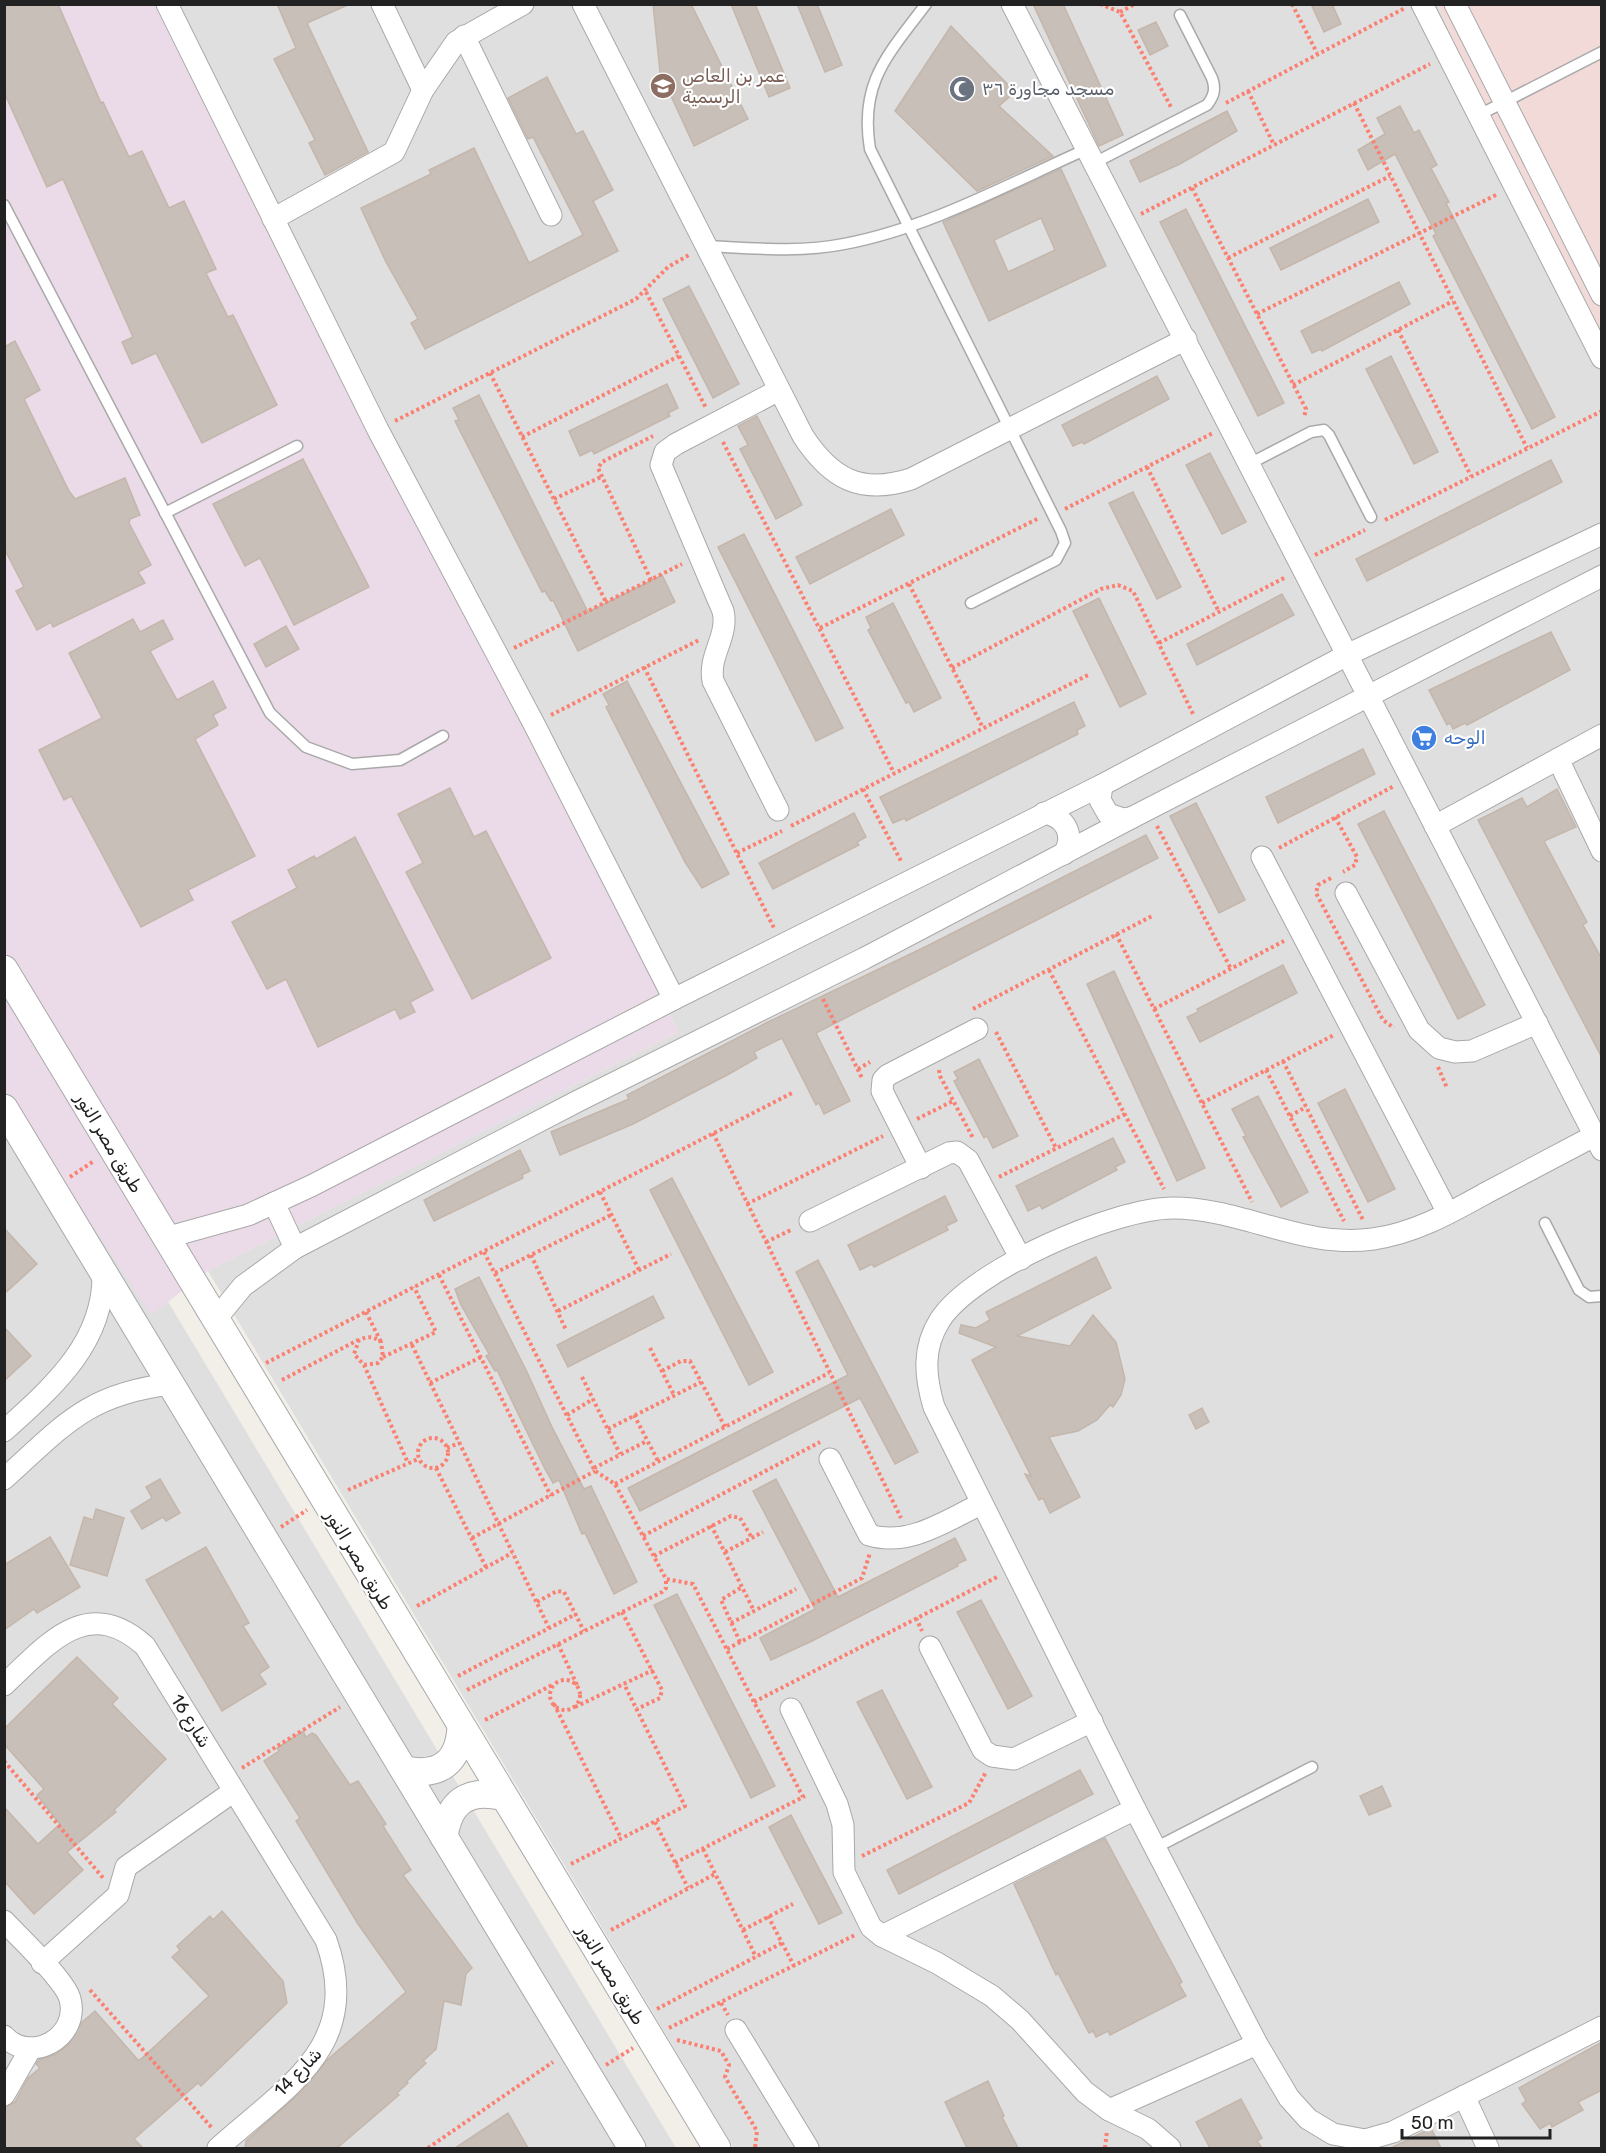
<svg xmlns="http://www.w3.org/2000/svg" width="1606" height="2153" font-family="Rubik,Vazirmatn,sans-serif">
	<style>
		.residential { fill: #e0dfdf }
		.commercial { fill: #f2dad9 }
		.industrial { fill: #ebdbe8 }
		.building { fill: #c7bfb8; stroke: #c4b6ab; stroke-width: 1.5; fill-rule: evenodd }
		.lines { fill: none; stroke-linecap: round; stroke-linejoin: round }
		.service-casing { stroke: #a9a9a9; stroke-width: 13 }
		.minor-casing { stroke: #a9a9a9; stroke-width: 23 }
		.tertiary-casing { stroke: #a9a9a9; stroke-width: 29 }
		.path { stroke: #fa8072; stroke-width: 4; stroke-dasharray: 3 3; stroke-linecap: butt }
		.service { stroke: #fff; stroke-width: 10 }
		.minor { stroke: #fff; stroke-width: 21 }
		.tertiary { stroke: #fff; stroke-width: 27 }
		.labels { text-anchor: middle; stroke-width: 4.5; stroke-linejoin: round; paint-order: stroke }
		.education-label { font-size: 18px; fill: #785e54; stroke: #fff; text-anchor: start }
		.worship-label { font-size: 18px; fill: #5b616d; stroke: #fff; text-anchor: start }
		.shop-label { font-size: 18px; fill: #366cbe; stroke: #fff; text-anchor: start }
		.street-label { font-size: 18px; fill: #222; stroke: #fff }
	</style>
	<rect width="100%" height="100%" fill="#f2efe9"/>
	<!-- residential -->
	<g class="residential">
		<polygon points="156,5 1438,5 1459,53 1601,330 1601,2148 734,2148 208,1271 679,1032"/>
		<polygon points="5,1034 167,1300 676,2148 5,2148"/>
	</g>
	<!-- commercial -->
	<polygon class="commercial" points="1438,5 1601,5 1601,330 1459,53"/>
	<!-- industrial -->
	<polygon class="industrial" points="5,5 156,5 679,1032 208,1271 151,1315 5,1090"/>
	<!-- building -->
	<g class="building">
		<polygon points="4,4 58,4 101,103 103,102 129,157 142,151 169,208 184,201 216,269 206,273 228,317 233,315 277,405 202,443 156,353 132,364 122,342 133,337 63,179 47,187 4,92"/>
		<polygon points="277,4 350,4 307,23 368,152 325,175 309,143 315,140 274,59 296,48"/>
		<polygon points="653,4 691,4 748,119 694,146 660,72"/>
		<polygon points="731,4 755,4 790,88 769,97"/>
		<polygon points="797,4 817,4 842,65 825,72"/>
		<polygon points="1033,4 1063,4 1123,135 1099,146"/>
		<polygon points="1311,4 1332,4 1341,24 1324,32"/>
		<polygon points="1156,22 1168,46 1150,55 1138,30"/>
		<polygon points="951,26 1015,92 999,106 1053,156 977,191 895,111"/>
		<polygon points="547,77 576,134 583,131 613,190 593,201 618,251 425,349 411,323 418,319 386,262 361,208 431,174 429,170 474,148 529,263 583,235 533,137 528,139 508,98"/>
		<polygon points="1400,106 1414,133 1419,130 1437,165 1431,168 1449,202 1446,203 1555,417 1532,429 1433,236 1436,234 1395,154 1368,170 1358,150 1385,134 1377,118"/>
		<polygon points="1227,111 1237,131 1180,164 1140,182 1130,161"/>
		<path d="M1061,169L1106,266L989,321L943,222ZM1041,218L1055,250L1008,272L994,240Z"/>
		<polygon points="1368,199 1379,222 1281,270 1270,248"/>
		<polygon points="1186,209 1284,403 1258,416 1160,222"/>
		<polygon points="1399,282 1410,304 1322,351 1321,349 1312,353 1301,331"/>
		<polygon points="689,286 739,384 713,398 663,299"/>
		<polygon points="15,341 40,390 24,399 69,491 75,499 125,478 140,515 130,519 129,523 151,565 138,572 145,583 53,627 51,622 37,630 16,591 24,587 4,548 4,347"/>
		<polygon points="1391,356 1438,452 1414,464 1366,369"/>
		<polygon points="1157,376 1169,399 1084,444 1082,442 1073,446 1062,425"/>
		<polygon points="667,384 678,408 668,413 670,416 594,454 592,450 580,456 569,431"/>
		<polygon points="479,395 588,612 662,575 675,602 578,651 553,600 551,601 545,591 542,592 455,421 459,420 453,408"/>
		<polygon points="757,416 802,505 776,519 740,449 748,445 738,426"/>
		<polygon points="1210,453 1246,522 1222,534 1186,465"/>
		<polygon points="303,459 369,587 294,625 260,558 245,566 213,504"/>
		<polygon points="1551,460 1562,482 1367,581 1356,559"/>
		<polygon points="1133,492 1181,587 1157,599 1109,503"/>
		<polygon points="891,509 904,535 810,584 796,557"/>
		<polygon points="744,534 843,728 816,741 718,547"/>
		<polygon points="1282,594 1294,615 1197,665 1187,644"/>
		<polygon points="1099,598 1146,694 1120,707 1073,611"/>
		<polygon points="893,603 941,698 914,712 909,702 906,703 868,630 871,628 866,617"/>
		<polygon points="133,619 140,632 163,620 173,639 150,651 177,700 213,681 226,708 213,715 218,725 195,739 255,856 188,890 193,900 141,927 71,796 64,800 39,750 102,718 69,653"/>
		<polygon points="286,626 299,649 266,667 254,644"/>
		<polygon points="1551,632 1570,670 1467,725 1465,723 1453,729 1450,723 1447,725 1429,690"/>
		<polygon points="627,681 729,874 702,888 685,862 606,707 609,705 603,694"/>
		<polygon points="1074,702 1085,726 1077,730 1078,734 906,821 905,818 893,823 880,797"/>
		<polygon points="1363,749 1375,774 1278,823 1266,797"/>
		<polygon points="450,788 474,837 486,831 551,958 472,999 406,872 423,863 398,814"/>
		<polygon points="1557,789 1576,827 1544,841 1587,922 1583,925 1602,959 1602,1058 1478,820 1522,798 1527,807"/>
		<polygon points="1196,803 1245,900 1219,913 1170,816"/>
		<polygon points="1384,811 1485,1005 1458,1019 1358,824"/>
		<polygon points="854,813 866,837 857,842 859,845 773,889 759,863"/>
		<polygon points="1146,835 1158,858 816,1033 850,1101 824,1114 819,1103 816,1105 782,1038 754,1052 757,1058 729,1074 633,1124 560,1155 551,1132 629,1099 627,1095 768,1022 927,946"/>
		<polygon points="355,837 433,990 410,1002 415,1012 400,1019 395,1009 318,1047 286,979 267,989 232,922 297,888 288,870 314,856 316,859"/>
		<polygon points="1283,965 1297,993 1200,1042 1187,1017 1198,1012 1197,1009"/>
		<polygon points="1114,971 1205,1168 1177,1181 1087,984"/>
		<polygon points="979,1059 1018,1136 993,1148 987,1136 984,1138 954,1081 958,1079 954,1072"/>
		<polygon points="1345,1089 1395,1189 1368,1202 1318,1103"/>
		<polygon points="1258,1096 1308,1192 1281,1207 1243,1137 1246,1136 1232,1109"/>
		<polygon points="1113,1138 1125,1162 1115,1167 1117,1170 1042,1209 1040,1205 1028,1211 1016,1186"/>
		<polygon points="520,1150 530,1171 522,1175 523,1178 434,1221 424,1200"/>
		<polygon points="672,1178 773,1372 749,1385 650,1190"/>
		<polygon points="945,1196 957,1221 946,1226 948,1230 874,1267 872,1264 860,1270 848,1245"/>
		<polygon points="4,1228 37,1264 4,1294"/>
		<polygon points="1096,1257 1111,1288 1017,1336 1070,1346 1093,1315 1116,1342 1125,1379 1121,1395 1113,1407 1110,1405 1097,1420 1078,1431 1049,1437 1080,1497 1050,1513 1043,1498 1039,1500 1025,1474 1031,1476 972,1360 996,1347 959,1333 961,1325 976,1328 990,1320 986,1312"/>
		<polygon points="818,1260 918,1452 895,1464 860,1398 640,1511 628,1488 848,1375 796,1272"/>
		<polygon points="479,1277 527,1372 552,1427 584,1489 591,1486 637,1582 614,1594 585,1533 582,1534 559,1480 553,1483 545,1469 497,1370 495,1371 486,1356 489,1354 461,1305 455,1289"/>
		<polygon points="653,1296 664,1318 568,1367 557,1345"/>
		<polygon points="4,1327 31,1356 4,1381"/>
		<polygon points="1202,1408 1209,1422 1196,1429 1189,1415"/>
		<polygon points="160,1479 180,1513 166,1521 163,1517 142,1529 131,1511 152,1498 146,1487"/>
		<polygon points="776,1479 838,1597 955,1538 966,1560 957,1564 958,1566 812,1641 771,1660 760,1638 815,1609 753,1491"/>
		<polygon points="96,1509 124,1518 107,1576 70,1565 84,1517 93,1520"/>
		<polygon points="50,1537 80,1587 37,1613 34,1609 4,1630 4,1565"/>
		<polygon points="206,1547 249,1623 243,1626 269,1667 259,1674 266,1684 222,1711 146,1580"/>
		<polygon points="677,1594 775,1786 751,1798 654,1605"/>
		<polygon points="981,1600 1032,1696 1008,1709 957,1612"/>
		<polygon points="77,1657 118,1698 112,1704 166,1759 114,1810 116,1812 67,1852 83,1870 34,1914 4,1881 4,1807 38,1844 60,1824 37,1795 44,1789 4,1744 4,1729"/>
		<polygon points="882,1690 932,1787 907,1799 857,1702"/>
		<polygon points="303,1731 306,1737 312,1733 316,1735 350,1785 358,1781 386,1824 383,1826 411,1870 403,1875 472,1968 466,1974 461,2005 444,2001 436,2049 423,2061 426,2063 406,2082 408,2083 397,2093 399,2095 337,2148 245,2148 246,2141 301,2092 327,2060 406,1992 358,1924 296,1821 300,1818 264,1761 279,1751 277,1748"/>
		<polygon points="1080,1770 1093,1794 899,1894 887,1870"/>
		<polygon points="1382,1786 1391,1806 1369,1815 1360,1796"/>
		<polygon points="791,1815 842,1913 819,1924 769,1827"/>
		<polygon points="1105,1838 1182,1982 1179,1984 1186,1996 1110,2035 1108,2031 1096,2037 1093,2031 1089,2033 1058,1973 1056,1975 1014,1884"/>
		<polygon points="222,1911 283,1981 287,2003 201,2086 198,2083 134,2139 143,2148 4,2148 4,2108 15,2102 28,2078 40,2068 36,2064 39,2060 56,2054 68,2045 81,2023 95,2011 138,2060 141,2059 209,1996 172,1957 180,1950 177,1946 210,1916 213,1920"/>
		<polygon points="1602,2042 1602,2090 1578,2102 1583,2110 1552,2127 1550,2123 1540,2129 1522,2104 1526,2101 1519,2088"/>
		<polygon points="988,2081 1004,2116 1002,2117 1018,2148 967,2148 945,2102"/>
		<polygon points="1241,2099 1262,2138 1257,2141 1262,2148 1210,2148 1196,2122"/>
		<polygon points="508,2113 528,2148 455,2148"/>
		<polygon points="1431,2128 1441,2148 1391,2148"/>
	</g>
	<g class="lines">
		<!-- service casing -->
		<g class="service-casing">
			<g id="service">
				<path d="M926,4C888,55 859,82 870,149L1061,531L1065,543L1056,560L971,603"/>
				<polyline points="1477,116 1602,52"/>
				<path d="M1094,163L1207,105C1214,96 1216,89 1212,78L1180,15"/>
				<polyline points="4,205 270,713 306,747 352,764 400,760 443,736"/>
				<path d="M706,246C751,248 799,253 844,244C929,228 1008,184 1087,149"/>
				<polyline points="1249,464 1311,432 1324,430 1329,435 1371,517"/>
				<polyline points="165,513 297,446"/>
				<polyline points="1545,1223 1579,1290 1589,1297 1602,1296"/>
				<polyline points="1155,1848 1312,1767"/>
			</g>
		</g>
		<!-- minor casing -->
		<g class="minor-casing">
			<g id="minor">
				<polyline points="167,4 378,430 534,724 674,999"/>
				<polyline points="382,4 423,90"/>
				<path d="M583,4L803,436C831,479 861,495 911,479L1186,339"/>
				<polyline points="1012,4 1602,1150"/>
				<polyline points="1422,4 1602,358"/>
				<polyline points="1455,4 1602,295"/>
				<polyline points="464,36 551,215"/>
				<polyline points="273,219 394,152 423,90 456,42 523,4"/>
				<polyline points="1558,759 1602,851"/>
				<polyline points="1102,785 1100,800 1108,814 1123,819 1131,818"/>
				<path d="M778,810L713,681C708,655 729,636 723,611L661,465L665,452L676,444L779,390"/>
				<path d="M1044,813C1066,817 1075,835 1064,854"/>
				<polyline points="1435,826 1602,735"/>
				<polyline points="1262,857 1448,1213"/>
				<polyline points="1346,893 1419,1030 1439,1048 1455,1052 1472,1051 1537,1023"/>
				<path d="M1594,1136C1558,1155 1522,1174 1486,1193C1450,1213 1415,1233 1373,1239C1303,1249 1242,1208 1173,1208C1114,1208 972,1270 940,1320C922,1348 925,1377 934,1407L1135,1809L1257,2044L1289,2098L1308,2119L1333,2134L1365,2140L1393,2132L1602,2027"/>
				<polyline points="921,1168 882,1091 883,1080 888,1075 977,1029"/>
				<polyline points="274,1203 295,1248"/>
				<polyline points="810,1221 949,1153 957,1152 968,1160 1021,1259"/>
				<polyline points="165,1238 248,1215 311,1186 674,999 1102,785 1347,655 1602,534"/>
				<polyline points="215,1320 243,1286 295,1248 580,1100 865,958 1131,818 1602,576"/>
				<path d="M4,1431C53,1387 105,1342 103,1272"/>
				<path d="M830,1459L869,1535C909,1547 945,1521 981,1504"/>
				<path d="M4,1479C64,1425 87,1394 171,1384"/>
				<polyline points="930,1647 983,1750 992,1756 1014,1759 1092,1721"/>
				<path d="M4,1685C48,1644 87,1594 145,1646L326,1940C364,2046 287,2086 218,2148"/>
				<polyline points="791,1709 837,1804 843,1825 844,1872 871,1927 882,1936 937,1963 992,1996 1020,2020 1085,2092 1109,2110 1148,2129 1170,2148"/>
				<path d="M4,1921C20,1938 65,1980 70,1999C80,2037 31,2065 4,2036"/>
				<polyline points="882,1936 1135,1809"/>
				<polyline points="42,1963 118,1895 126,1867 234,1791"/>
				<polyline points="736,2030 808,2148"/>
				<polyline points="4,2095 31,2048"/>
				<polyline points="1464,2096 1488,2148"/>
				<polyline points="1109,2110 1257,2044"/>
			</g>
		</g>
		<!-- tertiary casing -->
		<g class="tertiary-casing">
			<g id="tertiary">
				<polyline points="4,969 717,2148"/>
				<polyline points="4,1108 632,2148"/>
				<path d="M405,1770C440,1777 459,1762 461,1727"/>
				<path d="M444,1837C449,1802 467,1789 501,1796"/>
			</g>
		</g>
		<!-- path -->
		<g class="path">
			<polyline points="1100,4 1120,12 1172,109"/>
			<polyline points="1292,4 1317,53"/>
			<polyline points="1120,12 1135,4"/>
			<polyline points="1248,91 1274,145"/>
			<polyline points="1226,103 1405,8"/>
			<polyline points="1354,103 1527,448"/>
			<polyline points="1192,188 1306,409 1304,418"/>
			<polyline points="1141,214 1430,64"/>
			<polyline points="1228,258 1390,176"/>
			<polyline points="646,292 706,408"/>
			<polyline points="1257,314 1498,194"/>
			<polyline points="1398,330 1471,476"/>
			<polyline points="490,373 606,602"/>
			<polyline points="1293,385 1453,301"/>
			<polyline points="395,421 636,299 668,267 689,255"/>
			<polyline points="522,437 679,356"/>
			<polyline points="723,442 894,773"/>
			<polyline points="1147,467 1219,612"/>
			<polyline points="554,499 601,477"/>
			<polyline points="1065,509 1213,433"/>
			<polyline points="1385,520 1602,411"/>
			<polyline points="1315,555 1365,530"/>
			<polyline points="651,580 598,468 602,462 653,436"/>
			<polyline points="909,584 983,728"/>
			<polyline points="820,628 1039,518"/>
			<polyline points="1159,643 1286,577"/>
			<polyline points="514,648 682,564"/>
			<polyline points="644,667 774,928"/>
			<polyline points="952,668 1101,589 1118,585 1133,591 1194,716"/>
			<polyline points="551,715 699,640"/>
			<polyline points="863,789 902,863"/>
			<polyline points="1335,817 1357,857 1355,865 1343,872"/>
			<polyline points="791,826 1090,674"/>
			<polyline points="1157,826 1231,969"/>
			<polyline points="1279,848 1394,786"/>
			<polyline points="737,853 782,831"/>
			<polyline points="1331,878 1318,885 1316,893 1383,1020 1394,1028"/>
			<polyline points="1116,934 1252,1202"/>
			<polyline points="1049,970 1164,1189"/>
			<polyline points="823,999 862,1078"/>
			<polyline points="973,1009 1154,915"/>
			<polyline points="1154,1009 1284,941"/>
			<polyline points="996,1032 1056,1148"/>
			<polyline points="1283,1061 1363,1220"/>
			<polyline points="1438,1067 1447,1088"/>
			<polyline points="858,1069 870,1062"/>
			<polyline points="939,1070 940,1076 973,1138"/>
			<polyline points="1266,1070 1344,1221"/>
			<polyline points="1202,1103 1334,1035"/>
			<polyline points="1290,1116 1306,1107"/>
			<polyline points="917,1119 953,1101"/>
			<polyline points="713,1133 901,1518"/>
			<polyline points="70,1177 94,1161"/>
			<polyline points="999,1177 1125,1114"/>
			<polyline points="600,1192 639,1270"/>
			<polyline points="747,1204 883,1136"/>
			<polyline points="766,1242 793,1229"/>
			<polyline points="484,1252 595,1471 615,1484 666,1579 693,1584 803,1797"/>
			<polyline points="531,1255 566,1330"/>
			<polyline points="495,1273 611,1215"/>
			<polyline points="439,1275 551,1496"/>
			<polyline points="558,1311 671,1254"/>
			<polyline points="366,1312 381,1342"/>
			<polyline points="412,1345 549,1628"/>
			<polyline points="650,1348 674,1395"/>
			<polyline points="383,1357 436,1332 414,1287"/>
			<polyline points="266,1363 792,1093"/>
			<path d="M364,1365L378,1363L383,1357L381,1342C373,1336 368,1336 359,1340L354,1354L364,1365L408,1463"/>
			<polyline points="662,1371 681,1361 690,1361 725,1427"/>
			<polyline points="582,1377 620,1454"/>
			<polyline points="282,1380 358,1340"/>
			<polyline points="430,1383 481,1357"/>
			<polyline points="567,1415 593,1399"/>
			<polyline points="634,1415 658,1461"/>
			<polyline points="608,1429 701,1382"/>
			<circle cx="433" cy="1453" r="15"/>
			<polyline points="447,1448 459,1443"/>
			<polyline points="436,1468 486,1567"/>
			<polyline points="594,1468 647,1441"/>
			<polyline points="615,1484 829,1373"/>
			<polyline points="348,1490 418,1459"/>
			<polyline points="711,1525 754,1611"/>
			<polyline points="281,1527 307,1510"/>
			<polyline points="643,1536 820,1442"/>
			<polyline points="472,1538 595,1471"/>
			<polyline points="725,1552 763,1532"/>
			<polyline points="654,1556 731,1516 740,1518 752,1538"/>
			<polyline points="537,1602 557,1591 564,1592 584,1631"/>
			<polyline points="417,1606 512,1553"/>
			<polyline points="622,1612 662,1690 660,1698 637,1709"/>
			<polyline points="916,1618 922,1631"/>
			<polyline points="731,1623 796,1589"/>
			<polyline points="740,1642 721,1600 742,1587"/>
			<polyline points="558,1644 577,1685"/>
			<polyline points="727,1649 862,1578 870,1553"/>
			<polyline points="458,1676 576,1614"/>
			<circle cx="565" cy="1695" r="15"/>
			<polyline points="467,1690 662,1592 666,1588 666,1579"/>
			<polyline points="754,1702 997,1577"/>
			<polyline points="554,1704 621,1838"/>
			<polyline points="575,1707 653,1670"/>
			<polyline points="485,1720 554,1684"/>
			<polyline points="4,1761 104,1879"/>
			<polyline points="242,1768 340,1707"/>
			<polyline points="655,1822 688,1888"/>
			<polyline points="703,1849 756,1957"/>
			<polyline points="862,1856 969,1803 986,1772"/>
			<polyline points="675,1863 805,1796"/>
			<polyline points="571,1864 685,1806 624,1684"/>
			<polyline points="768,1916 794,1966"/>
			<polyline points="611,1930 715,1874"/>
			<polyline points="743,1930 793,1904"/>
			<polyline points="90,1990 212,2128"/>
			<polyline points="721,2003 728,2015"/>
			<polyline points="657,2009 782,1943"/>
			<polyline points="669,2028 855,1935"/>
			<polyline points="677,2040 721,2051 729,2065 725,2077 757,2131 755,2148"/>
			<polyline points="606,2065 633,2048"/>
			<polyline points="428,2148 553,2062"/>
			<polyline points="1105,2148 1107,2131"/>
		</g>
		<!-- service -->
		<use href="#service" class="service"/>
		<!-- minor -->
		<use href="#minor" class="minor"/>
		<!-- tertiary -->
		<use href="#tertiary" class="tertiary"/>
	</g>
	<!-- icons -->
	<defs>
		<g id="school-disc" transform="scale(1.35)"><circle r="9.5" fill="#8d6e63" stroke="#fff"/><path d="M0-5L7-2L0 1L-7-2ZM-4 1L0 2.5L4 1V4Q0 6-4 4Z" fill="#fff"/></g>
		<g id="mosque-disc" transform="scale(1.35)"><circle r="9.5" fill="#6b7280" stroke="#fff"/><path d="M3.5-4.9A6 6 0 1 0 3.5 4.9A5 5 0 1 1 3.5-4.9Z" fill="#fff"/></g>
		<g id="supermarket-disc" transform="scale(1.35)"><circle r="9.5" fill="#3f7fe0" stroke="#fff"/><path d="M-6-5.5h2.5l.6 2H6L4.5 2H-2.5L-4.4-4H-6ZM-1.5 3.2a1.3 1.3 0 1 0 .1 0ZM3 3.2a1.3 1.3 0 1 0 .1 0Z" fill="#fff"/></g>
	</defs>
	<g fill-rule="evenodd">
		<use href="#school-disc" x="663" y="86"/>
		<use href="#mosque-disc" x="962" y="89"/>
		<use href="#supermarket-disc" x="1424" y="738"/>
	</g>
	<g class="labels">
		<!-- education labels -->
		<g class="education-label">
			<text x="682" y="82">عمر بن العاص<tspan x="682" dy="21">الرسمية</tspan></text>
		</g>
		<!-- worship labels -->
		<g class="worship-label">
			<text x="982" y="95">مسجد مجاورة ٣٦</text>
		</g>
		<!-- shop labels -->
		<g class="shop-label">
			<text x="1444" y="744">الوحه</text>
		</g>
		<!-- street labels -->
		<g class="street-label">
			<text transform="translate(109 1143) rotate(59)" y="6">طريق مصر النور</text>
			<text transform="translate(359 1560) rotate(59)" y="6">طريق مصر النور</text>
			<text transform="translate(191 1721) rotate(58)" y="6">شارع 16</text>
			<text transform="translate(611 1975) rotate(59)" y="6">طريق مصر النور</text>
			<text transform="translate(298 2072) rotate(-46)" y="6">شارع 14</text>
		</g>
	</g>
	<!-- border -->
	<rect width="1606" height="2153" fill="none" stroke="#222222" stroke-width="12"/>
	<!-- scale -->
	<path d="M1402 2129v9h148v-9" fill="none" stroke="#222222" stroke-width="3"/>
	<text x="1411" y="2129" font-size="18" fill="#222222" stroke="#ffffff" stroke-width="4.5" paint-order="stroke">50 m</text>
</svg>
